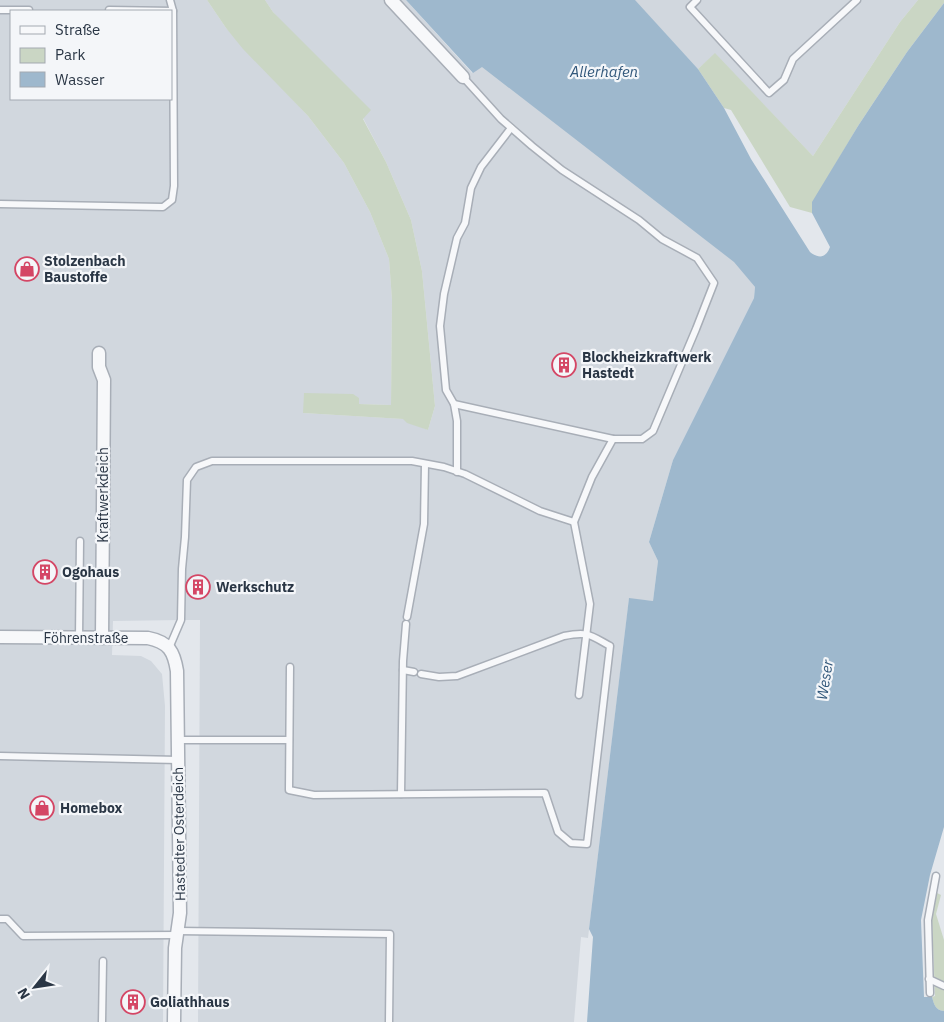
<svg xmlns="http://www.w3.org/2000/svg" width="944" height="1022" font-family="'IBM Plex Sans',sans-serif">
	<style>
		.built { fill: #d1d7de; fill-rule: evenodd }
		.green { fill: #cad6c4 }
		.water { fill: #9eb8cd }
		.lines { fill: none; stroke-linecap: round; stroke-linejoin: round }
		.lane-casing { stroke: #a8aeb7; stroke-width: 9 }
		.street-casing { stroke: #a8aeb7; stroke-width: 15 }
		.lane { stroke: #f7f8fa; stroke-width: 6 }
		.street { stroke: #f7f8fa; stroke-width: 12 }
		.labels { text-anchor: middle; stroke-width: 4.5; stroke-linejoin: round; paint-order: stroke }
		.poi-label { font-size: 14px; font-weight: bold; fill: #2a3645; stroke: #f4f6f9; text-anchor: start }
		.street-label { font-size: 14px; fill: #2a3645; stroke: #f4f6f9 }
		.water-label { font-size: 15px; font-style: italic; fill: #32587b; stroke: #f4f6f9 }
	</style>
	<rect width="100%" height="100%" fill="#e3e7ec"/>
	<!-- built -->
	<g class="built">
		<path d="M0,0H207L226,28L308,116L344,163L370,212L389,259L392,300L391,405L359,404L303,413L404,419L428,430L435,406L422,271L411,220L386,162L363,118L273,12L265,0H406L472,73L482,66L735,262L755,287L754,298L673,460L649,542L658,561L653,601L629,599L588,938L581,937L574,1022H198L200,620H181L113,621L112,655L141,656L151,661L162,674L165,706L163,1022H0ZM11,11H171V99H11Z"/>
		<polygon points="634,0 918,0 900,22 813,156 715,54 698,69"/>
	</g>
	<!-- green -->
	<g class="green">
		<polygon points="207,0 265,0 273,12 371,110 363,119 386,162 411,220 422,271 435,406 428,430 407,423 403,419 303,413 304,393 353,394 359,398 359,404 391,405 392,300 389,259 370,212 344,163 308,116 243,49 226,28"/>
		<polygon points="918,0 944,0 944,3 907,52 858,126 813,202 812,213 790,207 731,110 724,108 698,69 715,53 813,156 900,22"/>
		<path d="M937,893L941,895L936,914L944,940V1011C935,1010 934,1004 932,997L935,996L932,920Z"/>
	</g>
	<!-- water -->
	<path class="water" d="M406,0H635L698,69L724,108L751,159L810,252C819,259 826,258 830,247L812,213V202L858,126L907,52L944,3V827L930,875L921,920L924,997H932C934,1004 935,1010 944,1011V1022H587L593,937L589,929L629,598L653,601L658,561L649,542L673,460L754,298L755,287L734,262L482,67L473,73Z"/>
	<g class="lines">
		<!-- lane casing -->
		<g class="lane-casing">
			<g id="lane">
				<polyline points="697,0 690,7 769,93 784,80 793,59 857,0"/>
				<polyline points="0,10 29,10"/>
				<polyline points="109,10 173,11"/>
				<polyline points="463,77 501,119 532,146 562,170 639,220 662,239 697,258 714,283 696,329 653,431 642,439 613,439 592,477 574,522 590,604 579,695"/>
				<polyline points="0,204 163,207 172,200 174,186 173,11 170,0"/>
				<polyline points="454,404 613,439"/>
				<polyline points="457,472 457,421 454,404 446,390 440,326 444,294 457,238 465,223 471,188 481,167 511,128"/>
				<polyline points="407,617 424,524 425,464"/>
				<polyline points="79,638 80,541"/>
				<polyline points="169,648 181,620 182,569 185,537 187,480 196,467 212,461 412,461 444,467 465,474 540,511 574,522"/>
				<path d="M290,667L289,790L314,795L545,793L558,832L571,843L587,844L610,646C590,635 588,631 564,636L457,676L439,677L421,674"/>
				<polyline points="403,670 414,672"/>
				<polyline points="178,740 289,740"/>
				<polyline points="0,756 178,760"/>
				<polyline points="401,794 403,661 406,624"/>
				<polyline points="0,919 7,919 23,936 177,935"/>
				<polyline points="177,931 390,934 389,1022"/>
				<polyline points="929,979 944,986"/>
				<polyline points="930,993 928,920 936,876"/>
				<polyline points="102,1022 103,961"/>
			</g>
		</g>
		<!-- street casing -->
		<g class="street-casing">
			<g id="street">
				<polyline points="391,0 463,77"/>
				<polyline points="99,353 99,367 104,380 102,638"/>
				<path d="M0,637L148,638C169,642 174,652 177,671L180,913L175,948L174,1022"/>
			</g>
		</g>
		<!-- lane -->
		<use href="#lane" class="lane"/>
		<!-- street -->
		<use href="#street" class="street"/>
	</g>
	<!-- icons -->
	<defs>
		<g id="shop-ring" transform="scale(1.25)"><circle r="9.5" fill="#f4f6f9" stroke="#d44665" stroke-width="1.5"/><path d="M-5-2.5h2.3a2.7 3.5 0 0 1 5.4 0H5L5.5 6h-11ZM-1.5-2.5h3a1.5 2.3 0 0 0-3 0Z" fill="#d44665"/></g>
		<g id="building-ring" transform="scale(1.25)"><circle r="9.5" fill="#f4f6f9" stroke="#d44665" stroke-width="1.5"/><path d="M-4-6H4V6H1V3H-1V6H-4ZM-2.5-4.3h1.7v1.8h-1.7ZM.8-4.3h1.7v1.8H.8ZM-2.5-1h1.7V.8h-1.7ZM.8-1h1.7V.8H.8Z" fill="#d44665"/></g>
	</defs>
	<g fill-rule="evenodd">
		<use href="#shop-ring" x="27" y="269"/>
		<use href="#building-ring" x="564" y="365"/>
		<use href="#building-ring" x="45" y="572"/>
		<use href="#building-ring" x="198" y="587"/>
		<use href="#shop-ring" x="42" y="808"/>
		<use href="#building-ring" x="133" y="1002"/>
	</g>
	<g class="labels">
		<!-- poi labels -->
		<g class="poi-label">
			<text x="44" y="266">Stolzenbach<tspan x="44" dy="16">Baustoffe</tspan></text>
			<text x="582" y="362">Blockheizkraftwerk<tspan x="582" dy="16">Hastedt</tspan></text>
			<text x="62" y="577">Ogohaus</text>
			<text x="216" y="592">Werkschutz</text>
			<text x="60" y="813">Homebox</text>
			<text x="150" y="1007">Goliathhaus</text>
		</g>
		<!-- street labels -->
		<g class="street-label">
			<text transform="translate(103 495) rotate(-90)" y="5">Kraftwerkdeich</text>
			<text x="86" y="643">Föhrenstraße</text>
			<text transform="translate(179 834) rotate(-91)" y="5">Hastedter Osterdeich</text>
		</g>
		<!-- water labels -->
		<g class="water-label">
			<text x="604" y="77">Allerhafen</text>
			<text transform="translate(825 680) rotate(-81)" y="5">Weser</text>
		</g>
	</g>
	<!-- legend -->
	<rect x="10" y="10" width="162" height="90" fill="#f4f6f9" stroke="#a3a9b1"/>
	<rect x="20" y="26" width="25" height="8" fill="#f7f8fa" stroke="#a3a9b1"/>
	<text x="55" y="35" font-size="15" fill="#2a3645">Straße</text>
	<rect x="20" y="48" width="25" height="15" fill="#cad6c4" stroke="#a3a9b1"/>
	<text x="55" y="60" font-size="15" fill="#2a3645">Park</text>
	<rect x="20" y="72" width="25" height="15" fill="#9eb8cd" stroke="#a3a9b1"/>
	<text x="55" y="85" font-size="15" fill="#2a3645">Wasser</text>
	<!-- north arrow -->
	<g transform="translate(35 987) rotate(240)" stroke="#f4f6f9" stroke-width="4" paint-order="stroke">
	<path d="M0-4L9 19L0 12L-9 19Z" fill="#2a3645"/>
	<text y="-8" font-size="14" font-weight="bold" text-anchor="middle" fill="#2a3645">N</text>
	</g>
</svg>
